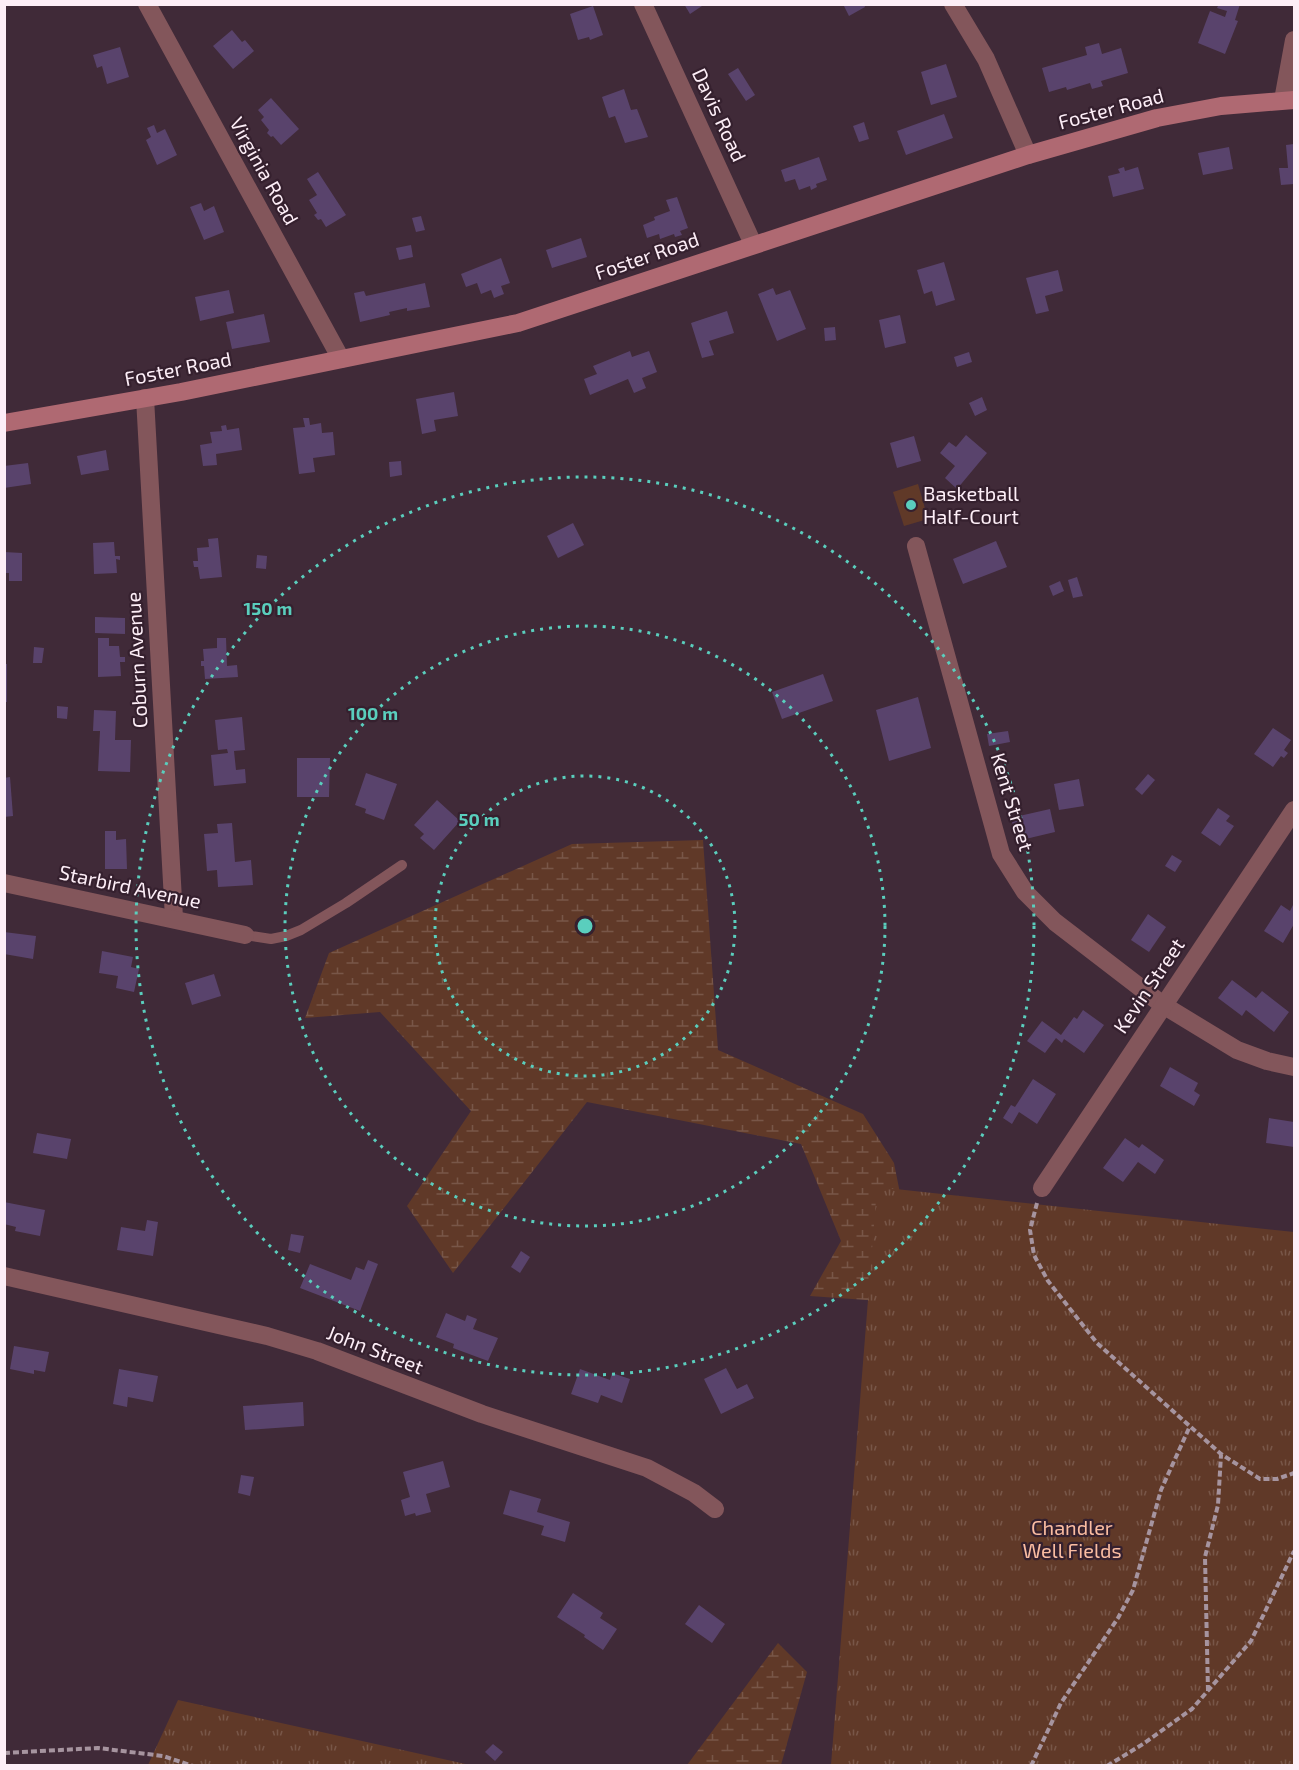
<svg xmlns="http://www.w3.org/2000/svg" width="1299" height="1770" font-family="'Exo 2',sans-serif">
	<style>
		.wetland { fill: url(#wetland-marsh) }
		.park { fill: url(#park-tufts) }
		.pitch { fill: #603928 }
		.building { fill: #59436c }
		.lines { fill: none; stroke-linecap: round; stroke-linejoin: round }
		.path { stroke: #a6949f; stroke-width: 4; stroke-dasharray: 6 3; stroke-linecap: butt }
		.lane { stroke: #83565b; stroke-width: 10 }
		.street { stroke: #83565b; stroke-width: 18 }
		.secondary { stroke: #af6972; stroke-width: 18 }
		.ring { fill: none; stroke: #5acebd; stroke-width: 3; stroke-dasharray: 3 6 }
		.poi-dot { fill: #5acebd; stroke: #35202e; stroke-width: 2 }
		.labels { text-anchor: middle; stroke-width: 4.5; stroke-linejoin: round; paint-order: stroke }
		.street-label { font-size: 20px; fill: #fdeef7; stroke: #35202e }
		.poi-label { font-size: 20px; fill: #fdeef7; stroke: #35202e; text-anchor: start }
		.park-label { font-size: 20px; fill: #fabca1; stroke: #35202e }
		.centre { fill: #5acebd; stroke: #35202e; stroke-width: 3 }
		.ring-label { font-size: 18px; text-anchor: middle; font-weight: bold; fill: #5acebd; stroke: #35202e; stroke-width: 4.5; stroke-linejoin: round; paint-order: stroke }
	</style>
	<defs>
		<pattern id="wetland-marsh" width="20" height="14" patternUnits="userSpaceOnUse" patternTransform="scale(1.5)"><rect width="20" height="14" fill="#603928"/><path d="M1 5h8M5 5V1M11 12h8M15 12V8" fill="none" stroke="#785648"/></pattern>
		<pattern id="park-tufts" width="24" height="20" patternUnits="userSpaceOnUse" patternTransform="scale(1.5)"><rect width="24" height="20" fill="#603928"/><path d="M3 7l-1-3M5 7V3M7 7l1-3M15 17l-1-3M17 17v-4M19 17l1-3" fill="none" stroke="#785648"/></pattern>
	</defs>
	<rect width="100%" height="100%" fill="#402a38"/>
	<!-- wetland -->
	<g class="wetland">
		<polygon points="703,840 718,1050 863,1114 894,1163 922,1304 810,1296 841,1241 801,1144 587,1102 453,1273 407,1206 471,1111 380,1012 305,1018 329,953 572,844"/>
		<polygon points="778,1643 807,1672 781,1765 687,1765"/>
	</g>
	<!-- park -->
	<g class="park">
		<polygon points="877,1187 1294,1232 1294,1765 831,1765"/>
		<polygon points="178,1700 470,1765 148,1765"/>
	</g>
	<!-- pitch -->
	<polygon class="pitch" points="918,484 928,519 904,526 893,492"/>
	<!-- building -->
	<g class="building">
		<polygon points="684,4 705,4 690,14"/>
		<polygon points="843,4 864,4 865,7 849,16"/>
		<polygon points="1219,4 1240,4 1235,20 1238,21 1225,54 1198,43 1210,11 1225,17 1227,11 1217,8"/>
		<polygon points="593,6 603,35 590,40 589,37 578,40 570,14"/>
		<polygon points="232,30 242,42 245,40 254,51 233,69 213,46"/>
		<polygon points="1099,43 1102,54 1121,48 1128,73 1101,81 1103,86 1092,89 1090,83 1067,90 1066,87 1049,92 1042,68 1087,55 1085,47"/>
		<polygon points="120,47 129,77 107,84 102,66 97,68 93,55"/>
		<polygon points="946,64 957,97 931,105 921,72"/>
		<polygon points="738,68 755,95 746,101 728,74"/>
		<polygon points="624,89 631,110 637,109 648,137 625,143 615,116 609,118 602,97"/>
		<polygon points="271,98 299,129 281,145 273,136 271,137 267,133 269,130 261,120 264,117 258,110"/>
		<polygon points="944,114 953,138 906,155 897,131"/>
		<polygon points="864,122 869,139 859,142 853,126"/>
		<polygon points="154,125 157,133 165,129 177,155 157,165 146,140 151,137 147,128"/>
		<polygon points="1294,144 1294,184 1281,185 1279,168 1288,168 1286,145"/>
		<polygon points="1229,147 1233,169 1203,175 1198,153"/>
		<polygon points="819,157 827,180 816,184 817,187 811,190 810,186 799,190 795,179 785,182 781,170"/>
		<polygon points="1124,167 1125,171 1138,167 1144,189 1113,197 1108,176 1120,173 1118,169"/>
		<polygon points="318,172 346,215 326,227 321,219 318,220 314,215 317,213 309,200 317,195 307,179"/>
		<polygon points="677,197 688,228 680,231 682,235 675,237 674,234 660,239 659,234 647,238 643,225 655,220 654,217 670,211 666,200"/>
		<polygon points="201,203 204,211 214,206 224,232 204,240 190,207"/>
		<polygon points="421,216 425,230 416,232 412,218"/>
		<polygon points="581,238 587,257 552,268 546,250"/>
		<polygon points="411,245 413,257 399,260 396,248"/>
		<polygon points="501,258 510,283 501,286 504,294 494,298 491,290 481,294 477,283 466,287 461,274"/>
		<polygon points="944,262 955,300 936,306 932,291 924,294 917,270"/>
		<polygon points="1058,270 1063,291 1045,296 1049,311 1036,314 1026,278"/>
		<polygon points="425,283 430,307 407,311 407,308 389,312 390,315 360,322 354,293 364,291 366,296"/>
		<polygon points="773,288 776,295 790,290 806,329 777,341 758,294"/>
		<polygon points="229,290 234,313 200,321 195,297"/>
		<polygon points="727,311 734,333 709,341 714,355 702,358 691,323"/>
		<polygon points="264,314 270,342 232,349 226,322"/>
		<polygon points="900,315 906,343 885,348 879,320"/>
		<polygon points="835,327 836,340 825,341 824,328"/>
		<polygon points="630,351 632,357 649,351 657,372 642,378 646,388 634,393 628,379 590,395 584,379 597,374 593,366"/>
		<polygon points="969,352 972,362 957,367 954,357"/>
		<polygon points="454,392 458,416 434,420 436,431 422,434 416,399"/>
		<polygon points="982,397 987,410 975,416 969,403"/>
		<polygon points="303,418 309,418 310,425 321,423 322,433 333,432 335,455 313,458 315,472 299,474 293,428 305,427"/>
		<polygon points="226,425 227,430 239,428 242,450 216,454 217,465 203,466 200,445 212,443 210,432 222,431 221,426"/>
		<polygon points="966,435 987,453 957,489 945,478 955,466 940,453 949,442 956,447"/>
		<polygon points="914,436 921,461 897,468 890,443"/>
		<polygon points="106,450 109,470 81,475 77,456"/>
		<polygon points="401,461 402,475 390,477 389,462"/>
		<polygon points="28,463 31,484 4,488 4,466"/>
		<polygon points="573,523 584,545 558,558 547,536"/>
		<polygon points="218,538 222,577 200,579 198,567 194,567 193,561 198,561 197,548 209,547 208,539"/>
		<polygon points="996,541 1007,567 963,584 953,559"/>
		<polygon points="114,542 115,556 120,556 120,560 116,559 117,573 94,574 93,543"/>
		<polygon points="4,552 22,553 22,581 9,581 9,573 4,573"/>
		<polygon points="257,555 267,556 266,569 256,568"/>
		<polygon points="1077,577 1083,596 1073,598 1068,580"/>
		<polygon points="1060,581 1064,591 1053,596 1049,586"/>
		<polygon points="95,617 125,618 125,634 95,633"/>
		<polygon points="98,638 109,638 109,646 119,646 120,657 125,657 125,662 120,662 121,676 98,677"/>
		<polygon points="217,638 226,638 227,666 237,665 238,677 205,679 204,666 201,666 201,661 204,661 203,649 217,648"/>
		<polygon points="34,647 44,648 42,663 33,663"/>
		<rect x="4" y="664" width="3" height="38"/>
		<polygon points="823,674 833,701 782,719 772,692"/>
		<polygon points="918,697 931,748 889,761 876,710"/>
		<polygon points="57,706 68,707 67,719 57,718"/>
		<polygon points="94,710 116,711 115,740 131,740 130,772 98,771 100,731 93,731"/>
		<polygon points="242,717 245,750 234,751 236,770 245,769 246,783 214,786 211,755 228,753 227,749 218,750 215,720"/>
		<polygon points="1273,728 1291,740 1284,750 1288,753 1284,758 1281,756 1273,767 1254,754"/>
		<polygon points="1008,731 1010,742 989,746 987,734"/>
		<polygon points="297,758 330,758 329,797 297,797"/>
		<polygon points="366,773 397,784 384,820 365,813 366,809 355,805"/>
		<polygon points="1148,774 1155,780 1142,795 1135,789"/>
		<polygon points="10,777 13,816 4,817 4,778"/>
		<polygon points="1079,779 1084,806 1059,810 1054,784"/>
		<polygon points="437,800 460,821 434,850 420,838 424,834 414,825"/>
		<polygon points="1218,808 1230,816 1226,821 1234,826 1220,846 1201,833"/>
		<polygon points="1050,809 1055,832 1017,841 1011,818"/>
		<polygon points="232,823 235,862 251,860 253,885 218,887 217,870 207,871 204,834 218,833 217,824"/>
		<polygon points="105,831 116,831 116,840 126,839 127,869 105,869"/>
		<polygon points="1172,855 1182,861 1175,872 1165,866"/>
		<polygon points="1294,903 1294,924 1283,943 1264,931 1281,905 1290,911"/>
		<polygon points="1148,914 1166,927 1149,952 1131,940"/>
		<polygon points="4,932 36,936 33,959 4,954"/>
		<polygon points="102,951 133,957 131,967 139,969 134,992 116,988 118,976 99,973"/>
		<polygon points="214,974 221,996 192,1005 185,983"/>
		<polygon points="1232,980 1256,998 1262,991 1289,1012 1274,1032 1246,1010 1242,1016 1218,998"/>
		<polygon points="1083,1010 1104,1025 1084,1053 1064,1039 1062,1043 1056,1038 1045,1053 1027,1041 1042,1021 1061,1035 1074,1017 1077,1019"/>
		<polygon points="1170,1067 1198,1083 1194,1091 1200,1095 1194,1106 1160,1086"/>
		<polygon points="1033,1079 1056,1094 1037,1124 1019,1112 1012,1124 1003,1118 1011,1105 1015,1107"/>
		<polygon points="1269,1118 1294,1122 1294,1147 1266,1143"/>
		<polygon points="37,1133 71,1139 67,1159 33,1153"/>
		<polygon points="1125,1138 1139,1148 1142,1144 1164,1160 1155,1174 1138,1162 1123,1182 1103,1168"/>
		<polygon points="4,1202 45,1210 40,1236 15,1231 16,1227 4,1224"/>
		<polygon points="147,1220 158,1222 153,1256 117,1250 121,1227 145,1231"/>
		<polygon points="291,1234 304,1236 300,1253 288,1250"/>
		<polygon points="521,1251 530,1257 520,1273 511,1267"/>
		<polygon points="368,1260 378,1264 360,1311 300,1288 310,1264 351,1280 356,1267 364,1270"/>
		<polygon points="446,1313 465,1321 467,1315 477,1319 473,1329 498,1338 488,1361 453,1348 454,1344 436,1337"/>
		<polygon points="14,1346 49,1352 45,1372 34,1370 34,1374 10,1369"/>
		<polygon points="726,1368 737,1389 747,1384 754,1398 721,1414 704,1379"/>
		<polygon points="119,1369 158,1376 153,1402 128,1397 127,1407 113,1404"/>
		<polygon points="580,1369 610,1380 612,1373 630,1379 622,1403 601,1395 598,1403 571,1394"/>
		<polygon points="303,1402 304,1426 245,1430 243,1406"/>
		<polygon points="443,1461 450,1487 426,1494 431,1512 416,1516 415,1513 405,1516 401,1500 410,1497 403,1472"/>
		<polygon points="241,1475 254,1477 250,1496 238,1493"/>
		<polygon points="510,1490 541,1499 537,1512 570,1522 565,1542 541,1535 544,1526 503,1514"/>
		<polygon points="573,1593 603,1613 600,1618 617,1629 603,1650 584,1637 585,1635 557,1617"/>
		<polygon points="699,1605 725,1624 712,1643 685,1624"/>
		<polygon points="493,1744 503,1752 495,1761 485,1752"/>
	</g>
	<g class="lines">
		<!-- path -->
		<g class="path">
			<polyline points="1037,1203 1030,1230 1034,1255 1048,1281 1097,1343 1221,1454 1260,1479 1277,1479 1294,1473"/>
			<polyline points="1208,1691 1205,1557 1218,1505 1221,1455"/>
			<polyline points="4,1753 98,1748 163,1756 193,1766"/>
			<polyline points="1031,1766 1061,1703 1118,1618 1133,1590 1161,1490 1190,1426"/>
			<polyline points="1107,1766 1143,1744 1192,1709 1251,1641 1294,1551"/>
		</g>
		<!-- lane -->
		<polyline class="lane" points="245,935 271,939 286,936 301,930 346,903 402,865"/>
		<!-- street -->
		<g class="street">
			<polyline points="147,4 341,359"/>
			<polyline points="643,4 753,244"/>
			<polyline points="953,4 986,59 1028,155"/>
			<polyline points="1283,100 1294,40"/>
			<polyline points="145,398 174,918"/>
			<polyline points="916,546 1001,854 1025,892 1055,922 1163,1005 1237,1050 1267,1061 1294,1067"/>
			<polyline points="4,883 245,935"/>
			<polyline points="1042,1188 1294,810"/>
			<polyline points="4,1276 267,1336 317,1351 482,1414 647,1468 694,1493 715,1509"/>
		</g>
		<!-- secondary -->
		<polyline class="secondary" points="4,423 181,392 518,323 1028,155 1157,118 1221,106 1294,100"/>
	</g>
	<!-- distance rings -->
	<g class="ring">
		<circle cx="585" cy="926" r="150"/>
		<circle cx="585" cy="926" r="300"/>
		<circle cx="585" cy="926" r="449"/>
	</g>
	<!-- markers -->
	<circle class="poi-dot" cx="911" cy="505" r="6"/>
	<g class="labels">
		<!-- street labels -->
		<g class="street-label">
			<text transform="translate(1111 109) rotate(-15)" y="7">Foster Road</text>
			<text transform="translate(719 115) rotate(65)" y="7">Davis Road</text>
			<text transform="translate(264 171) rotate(61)" y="7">Virginia Road</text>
			<text transform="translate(647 256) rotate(-19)" y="7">Foster Road</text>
			<text transform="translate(178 369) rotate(-11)" y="7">Foster Road</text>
			<text transform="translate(137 660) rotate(-93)" y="7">Coburn Avenue</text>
			<text transform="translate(1012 802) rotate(73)" y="7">Kent Street</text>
			<text transform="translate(130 887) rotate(12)" y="7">Starbird Avenue</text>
			<text transform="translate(1149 986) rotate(-56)" y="7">Kevin Street</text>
			<text transform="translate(375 1350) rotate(21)" y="7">John Street</text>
		</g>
		<!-- poi labels -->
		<g class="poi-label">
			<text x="923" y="501">Basketball<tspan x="923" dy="23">Half-Court</tspan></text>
		</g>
		<!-- park labels -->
		<g class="park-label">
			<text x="1072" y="1535">Chandler<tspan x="1072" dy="23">Well Fields</tspan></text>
		</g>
	</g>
	<circle cx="585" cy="926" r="9" class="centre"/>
	<g class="ring-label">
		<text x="268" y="615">150 m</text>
		<text x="373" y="720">100 m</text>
		<text x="479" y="826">50 m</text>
	</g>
	<!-- border -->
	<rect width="1299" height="1770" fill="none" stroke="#fdeef7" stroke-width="12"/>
</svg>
